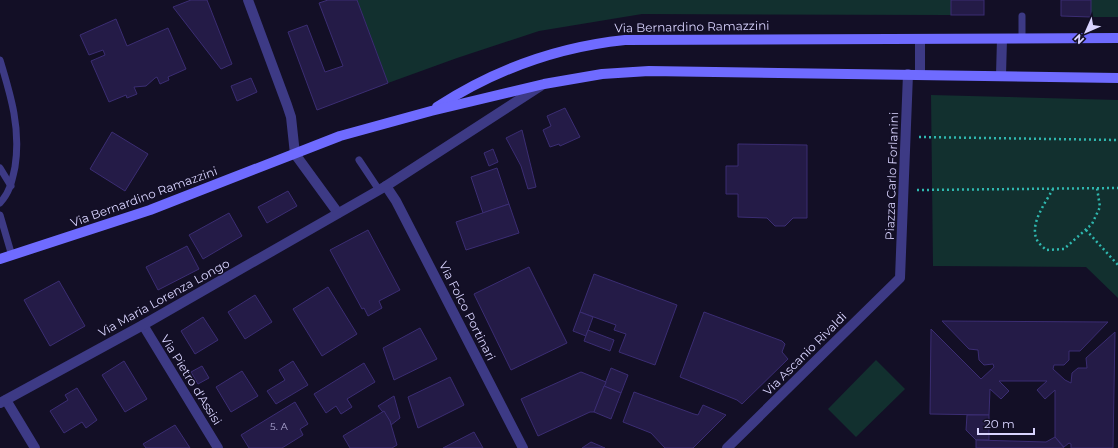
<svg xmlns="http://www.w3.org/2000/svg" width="1118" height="448" font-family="Montserrat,sans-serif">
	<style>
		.green { fill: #12302f }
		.building { fill: #241b47; stroke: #3b2d73 }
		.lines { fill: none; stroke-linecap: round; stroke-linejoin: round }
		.path { stroke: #2fb8b0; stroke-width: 2.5; stroke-dasharray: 2 3; stroke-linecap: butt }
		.lane { stroke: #3d3a85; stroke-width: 7 }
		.street { stroke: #3d3a85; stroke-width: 10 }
		.secondary { stroke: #6f6bff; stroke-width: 10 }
		.labels { text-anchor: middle; stroke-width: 3; stroke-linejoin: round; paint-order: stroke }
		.number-label { font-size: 10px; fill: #aca6d1 }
		.street-label { font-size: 12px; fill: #d9d4ff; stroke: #130f26 }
	</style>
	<rect width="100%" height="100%" fill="#130f26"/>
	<!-- green -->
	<g class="green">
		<polygon points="357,0 951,0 951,15 642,14 539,31 457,58 388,83"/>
		<rect x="1091" y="0" width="27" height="17"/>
		<polygon points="931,95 1118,100 1118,298 1086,267 933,266"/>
		<polygon points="876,360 905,389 856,437 828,409"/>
	</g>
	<!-- building -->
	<g class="building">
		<polygon points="191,0 207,0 232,64 221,69 173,7"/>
		<polygon points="328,0 357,0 388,83 317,110 288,32 307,25 325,72 343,66 319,3"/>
		<rect x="951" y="0" width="33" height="15"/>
		<polygon points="1061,0 1091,0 1091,17 1061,16"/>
		<polygon points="116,19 127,46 168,28 186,69 168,77 169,80 160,84 157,77 155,78 146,86 134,87 137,94 127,98 126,95 109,102 91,61 105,55 103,50 89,55 80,35"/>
		<polygon points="251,78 257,92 237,101 231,86"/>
		<polygon points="565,108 580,137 560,146 559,144 550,147 543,130 551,126 547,116"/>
		<polygon points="522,130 536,187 528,189 521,166 506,138"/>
		<polygon points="112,132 148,154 125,191 90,169"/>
		<polygon points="738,144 807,145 807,218 793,218 785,226 775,226 767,218 738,217 738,194 726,194 726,166 738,166"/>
		<polygon points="493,149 498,162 489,166 484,153"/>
		<polygon points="497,168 509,204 483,213 471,177"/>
		<polygon points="288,191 297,206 267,223 258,207"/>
		<polygon points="509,204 519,233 466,250 456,222"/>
		<polygon points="229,213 242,236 203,259 189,235"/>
		<polygon points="368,230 400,290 379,301 382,308 368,316 364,308 362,309 330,250"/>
		<polygon points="187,246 199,269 158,290 146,267"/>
		<polygon points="529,267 567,343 511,370 474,294"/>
		<polygon points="594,274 677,305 655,365 619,352 626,334 614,330 616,325 580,312"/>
		<polygon points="59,281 85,326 50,346 24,300"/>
		<polygon points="328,287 357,334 322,356 293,309"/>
		<polygon points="255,295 272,322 245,339 228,312"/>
		<polygon points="580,312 593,317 586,336 573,331"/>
		<polygon points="704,312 782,341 785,344 782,352 788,359 742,404 737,400 680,377"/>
		<polygon points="203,317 218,340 195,354 181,331"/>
		<polygon points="942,321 1108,322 1080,351 1069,351 1069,360 1064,365 1054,365 1053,369 1065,380 1071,383 1072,373 1078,368 1087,368 1086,358 1115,332 1113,448 1071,448 1071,444 1069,443 1064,447 1055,437 1055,390 1045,399 1037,390 1047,381 999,381 1009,391 1001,399 990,389 989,415 930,414 931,329 981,379 994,367 993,364 984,365 979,360 978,350 969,349"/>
		<polygon points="420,328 437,359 394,380 383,348"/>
		<polygon points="588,330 614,340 610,351 584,341"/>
		<polygon points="124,361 147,399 125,412 102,375"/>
		<polygon points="293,361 308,385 276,404 267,391 285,380 279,370"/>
		<polygon points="364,363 375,382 347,399 352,407 341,414 336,406 326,413 314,394"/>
		<polygon points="202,366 209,378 198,384 191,372"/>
		<polygon points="611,368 628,375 621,393 604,386"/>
		<polygon points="242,371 258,396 231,412 216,387"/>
		<polygon points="581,372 606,382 594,412 590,412 538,436 521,399"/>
		<polygon points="450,377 464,405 418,428 408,397"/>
		<polygon points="604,386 621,393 611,419 594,412"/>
		<polygon points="77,388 97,420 86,428 82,422 64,433 50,411 68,400 65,395"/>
		<polygon points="634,392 694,414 698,415 703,405 726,415 693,448 665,448 651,433 623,422"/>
		<polygon points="394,396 400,418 391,425 390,421 378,406"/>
		<polygon points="295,402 308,424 300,429 303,435 282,448 249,448 241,435"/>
		<polygon points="384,411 390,421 397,445 392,448 350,448 343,436"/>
		<polygon points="967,415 989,415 989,440 976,440 966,430"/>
		<polygon points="175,425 190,448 146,448 143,444"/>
		<polygon points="474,432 483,448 443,448"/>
		<polygon points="1055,437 1064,448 976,448 976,440 1046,442"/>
		<polygon points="591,442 605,448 582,448"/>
	</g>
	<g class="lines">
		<!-- path -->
		<g class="path">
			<polyline points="919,137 1118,140"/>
			<path d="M1053,189C1046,202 1029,224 1037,240C1039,244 1043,247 1046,250L1064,249L1092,224L1100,207L1097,188"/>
			<polyline points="917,190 1118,188"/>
			<polyline points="1086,230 1118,265"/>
		</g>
		<!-- lane -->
		<g class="lane">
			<polyline points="1022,38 1022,16"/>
			<path d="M0,60C11,96 21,129 15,167C12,181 10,192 0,203"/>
			<polyline points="359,160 379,190"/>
			<polyline points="0,168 11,186"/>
			<polyline points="0,215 12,256"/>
		</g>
		<!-- street -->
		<g class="street">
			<polyline points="248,0 287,105 291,117 295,154 338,213"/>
			<polyline points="920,75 920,40"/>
			<polyline points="1001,75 1002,39"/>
			<polyline points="386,186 396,201 523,448"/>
			<polyline points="143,325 218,448"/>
			<polyline points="6,400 35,448"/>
			<polyline points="0,403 143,325 386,186 542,85"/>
			<polyline points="727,448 900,278 908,74"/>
		</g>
		<!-- secondary -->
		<g class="secondary">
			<path d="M437,107C494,70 557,47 625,40L1118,38"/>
			<polyline points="0,259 150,210 340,136 431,111 544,84 602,74 649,71 1118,78"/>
		</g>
	</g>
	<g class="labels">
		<!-- number labels -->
		<g class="number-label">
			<text x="279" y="430">5. А</text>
		</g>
		<!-- street labels -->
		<g class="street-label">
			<text transform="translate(692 27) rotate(-1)" y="4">Via Bernardino Ramazzini</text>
			<text transform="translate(892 176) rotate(-88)" y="4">Piazza Carlo Forlanini</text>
			<text transform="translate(144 197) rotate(-20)" y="4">Via Bernardino Ramazzini</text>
			<text transform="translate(164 298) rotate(-29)" y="4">Via Maria Lorenza Longo</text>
			<text transform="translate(467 311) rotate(63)" y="4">Via Folco Portinari</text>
			<text transform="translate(805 354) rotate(-45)" y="4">Via Ascanio Rivaldi</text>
			<text transform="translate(191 380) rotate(58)" y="4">Via Pietro d'Assisi</text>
		</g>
	</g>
	<!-- north arrow -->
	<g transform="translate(1086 32) rotate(225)" stroke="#130f26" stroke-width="3" paint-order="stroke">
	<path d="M0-3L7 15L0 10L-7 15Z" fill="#d9d4ff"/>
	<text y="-6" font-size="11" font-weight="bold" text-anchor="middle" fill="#d9d4ff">N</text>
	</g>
	<!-- scale -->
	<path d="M978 428v6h56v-6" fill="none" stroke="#d9d4ff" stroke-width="2"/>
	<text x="984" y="428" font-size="12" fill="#d9d4ff" stroke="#130f26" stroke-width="3" paint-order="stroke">20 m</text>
</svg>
